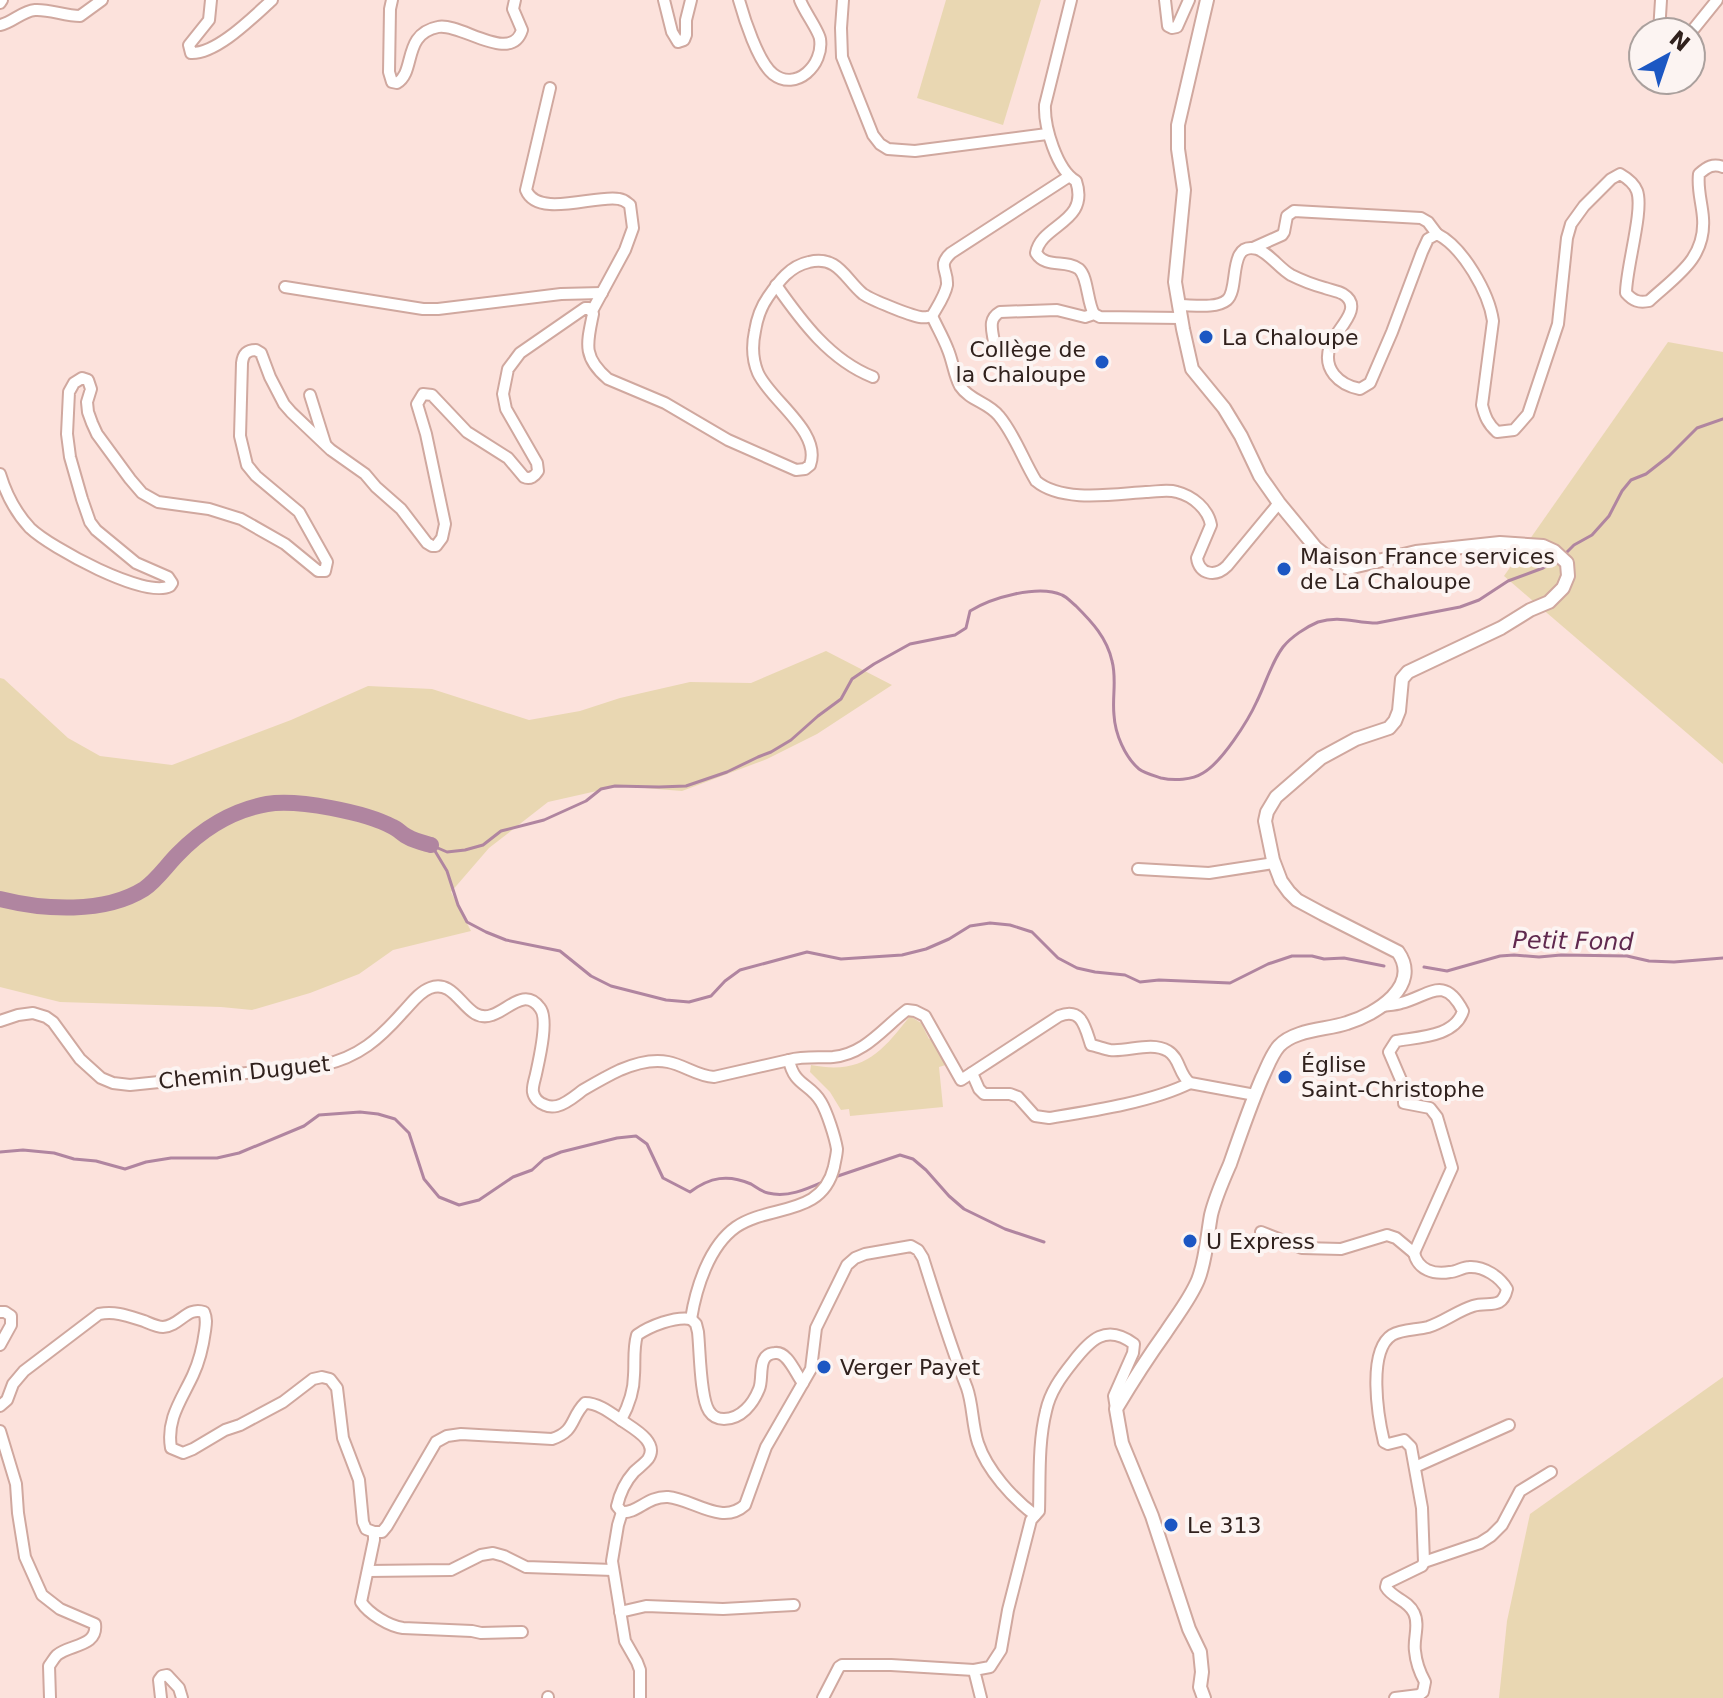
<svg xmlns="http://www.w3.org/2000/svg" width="1723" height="1698" font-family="'DejaVu Sans',sans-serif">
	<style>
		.green { fill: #e9d7b2 }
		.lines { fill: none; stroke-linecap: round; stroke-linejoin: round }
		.stream { stroke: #b085a0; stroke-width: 3 }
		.river { stroke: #b085a0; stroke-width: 16 }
		.minor-casing { stroke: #d0a89f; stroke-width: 14 }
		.major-casing { stroke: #d0a89f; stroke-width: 16 }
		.minor { stroke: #fff; stroke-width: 10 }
		.major { stroke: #fff; stroke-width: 12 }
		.poi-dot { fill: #1c57c3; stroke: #fcf4f2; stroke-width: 3 }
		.labels { text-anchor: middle; stroke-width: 8; stroke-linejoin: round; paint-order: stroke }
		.poi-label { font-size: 22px; fill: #30211d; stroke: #fcf4f2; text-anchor: start }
		.street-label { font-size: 22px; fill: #30211d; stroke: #fcf4f2 }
		.water-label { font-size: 24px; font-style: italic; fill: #60294f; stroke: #fcf4f2 }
	</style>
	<rect width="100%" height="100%" fill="#fce2dc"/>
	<!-- green -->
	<g class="green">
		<polygon points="946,0 1041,0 1003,125 917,98"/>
		<polygon points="1668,342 1723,352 1723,764 1504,576"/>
		<polygon points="826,651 892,685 817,734 767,759 682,791 619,786 548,802 489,848 451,892 471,931 393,950 359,974 310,993 252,1010 221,1007 60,1002 0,987 0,678 4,679 68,738 100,756 172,765 291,720 368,686 432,689 529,720 580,711 620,698 690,682 751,683"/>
		<path d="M910,1016L921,1023L929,1039L933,1038L949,1064L939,1067L943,1107L850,1116L849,1109L841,1110L830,1092L810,1072L811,1065C863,1075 881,1053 910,1016Z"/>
		<polygon points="1723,1377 1723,1698 1499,1698 1507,1621 1530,1514"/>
	</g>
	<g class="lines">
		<!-- stream -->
		<g class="stream">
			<polyline points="1564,555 1574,545 1592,535 1609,516 1622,491 1631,480 1646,474 1669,456 1697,428 1723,419"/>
			<path d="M431,845L447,852L465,850L483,845L501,831L544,820L586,801L601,789L615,786L659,787L686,786L727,772L758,757L771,752L791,740L818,716L841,699L852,679L874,664L910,644L955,635L966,628L970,611C991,598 1038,584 1062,595C1067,597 1072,603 1076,606C1092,622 1107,638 1112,661C1117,679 1112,697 1114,715C1115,734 1125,757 1139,769C1144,773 1155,776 1161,778C1174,781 1192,780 1203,773C1222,762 1248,721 1257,701C1266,683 1271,663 1283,647C1291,637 1306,627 1318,622C1340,615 1355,623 1377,623L1460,607L1479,600L1508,581L1543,568L1558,559"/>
			<polyline points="432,846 447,871 458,905 467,922 486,932 506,940 560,951 591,976 611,986 666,1000 689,1002 711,996 725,981 740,970 807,952 841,959 902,955 926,949 949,939 970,926 990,923 1010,925 1032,932 1058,958 1077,968 1095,972 1125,975 1140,982 1159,980 1230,983 1268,964 1292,956 1312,956 1324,959 1344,958 1384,966"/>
			<polyline points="1424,967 1447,971 1500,956 1514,955 1539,957 1561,955 1627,956 1649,961 1674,962 1723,958"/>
			<path d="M0,1152L23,1150L54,1153L74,1159L96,1161L125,1169L146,1162L171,1158H217L239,1153L304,1126L319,1115L360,1112L378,1114L395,1119L409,1133L424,1179L439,1197L459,1205L479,1200L513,1177L532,1170L544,1159L561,1152L617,1138L636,1136L647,1144L663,1178L690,1192C710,1177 728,1174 751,1184C756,1187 762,1192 768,1193C788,1198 807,1189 825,1181"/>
			<polyline points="832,1178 900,1155 913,1159 926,1170 949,1196 964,1209 1005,1229 1044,1242"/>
		</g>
		<!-- river -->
		<path class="river" d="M0,899C44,910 104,914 144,889C157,880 167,865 178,854C202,829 233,810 267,804C298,799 365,812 393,827C398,829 403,835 408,837C415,841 424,843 431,845"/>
		<!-- minor casing -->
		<g class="minor-casing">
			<g id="minor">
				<path d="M211,0L209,20L189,45L191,53C217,54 253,17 272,0"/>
				<path d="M392,0L390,9L389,72L392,82L397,83C416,72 402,34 438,27C460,22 511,65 522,30L513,9L515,0"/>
				<polyline points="664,0 672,32 678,42 684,40 686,35 686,20 691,0"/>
				<path d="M739,0C744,18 758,62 773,74C796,92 824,65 820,39C819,31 804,11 800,0"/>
				<polyline points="843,0 841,28 842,57 873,135 880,144 888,149 915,151 1047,134"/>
				<path d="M1071,0L1045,105C1044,127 1057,170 1076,181C1090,223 1041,224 1036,253C1046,269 1066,259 1079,269C1088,277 1087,302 1094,314"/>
				<polyline points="1165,0 1168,26 1172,28 1177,27 1189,0"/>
				<polyline points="0,3 2,0"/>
				<path d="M0,25C12,23 22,11 35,10C49,9 65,16 80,16L102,0"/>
				<polyline points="1659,32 1661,0"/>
				<polyline points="1688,32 1692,31 1717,0"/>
				<path d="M550,88L526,190C538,219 597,194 619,199C625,200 625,201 630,205L633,228L625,250L592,311"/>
				<polyline points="1253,248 1282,235 1284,232 1287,216 1294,211 1421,218 1428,222 1437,234"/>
				<path d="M776,285C802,322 830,360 873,377"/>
				<polyline points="285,287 423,309 438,309 561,294 602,293"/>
				<path d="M1179,305C1193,305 1216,309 1227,300C1240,289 1227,241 1257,249C1268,252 1280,269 1291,275C1301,280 1314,285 1325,288C1330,290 1338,291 1343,294C1366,308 1334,331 1330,346C1322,369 1339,385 1360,389L1370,383L1392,332L1422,252L1428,239L1437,234C1463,247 1489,293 1493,321L1482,405C1485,417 1488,424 1497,432L1514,430L1528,414L1558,324L1567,238L1571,224L1584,206L1611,179L1620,174C1627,178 1634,183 1637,191C1644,210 1626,268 1626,293C1633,301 1639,303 1649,301C1676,276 1706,259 1703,218C1702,203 1697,189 1699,174C1707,167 1713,163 1723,167"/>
				<path d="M932,316C937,327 944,339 948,350C953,362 954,375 960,386C970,401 988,402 999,416C1015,435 1023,460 1036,481C1062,503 1114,494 1146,492C1156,492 1167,489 1177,492C1193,496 1208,509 1211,525L1197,558C1199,575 1216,577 1227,566L1279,503"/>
				<path d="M994,342C992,329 988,319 1000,312L1057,310L1085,317L1094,314L1100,317L1181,318"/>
				<polyline points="310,395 325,443"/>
				<path d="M0,474C6,494 16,513 30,528C51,548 145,599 170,586L172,583L168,577L136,563L96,530L90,522L82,499L70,457L67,434L69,392L74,383L82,378L88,380L91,389L87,402L88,412L92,423L97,434L130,479L142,493L158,502L209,509L241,519L285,544L318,571H325L327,562L299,512L256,476L247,465L240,436L242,363C243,354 247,350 256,350L261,353L270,377L284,404L291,412L331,450L365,474L376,487L401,509L427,543L432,546H436L442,538L445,524L426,434L417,404L423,394L432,395L467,432L508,458L524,477C530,480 535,476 538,471L537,463L506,409L503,394L508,369L520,353L585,308H589L593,314C587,343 582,357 608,379L665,403L728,440L796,470L805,469L810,465C822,432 770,400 758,373C752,359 752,345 755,331C757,318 761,307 768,297C779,281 790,266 809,262C838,255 845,279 863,294C872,300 909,315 920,317C925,318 927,317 932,316C937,307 945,296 947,285C948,269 937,266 951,253L1068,177"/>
				<polyline points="1138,869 1209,873 1274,863"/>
				<path d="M1381,1006C1387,1005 1395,1005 1401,1003C1429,996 1444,974 1463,1011C1455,1037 1418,1037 1396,1041L1389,1052L1404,1087V1103L1430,1108L1437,1117L1452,1168L1414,1253"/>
				<path d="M0,1021L18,1015L33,1013L46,1017L53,1022L80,1059L101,1078L113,1083L130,1085L323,1065C359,1057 379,1039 403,1012C410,1005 419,992 430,988C458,977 465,1025 492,1015C508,1010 525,987 540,1008C549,1019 539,1060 536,1074C535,1079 532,1087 533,1092C534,1098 539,1103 545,1105C549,1107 552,1107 557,1106C566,1104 575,1096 583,1090C595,1083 607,1076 620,1070C634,1064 653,1059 668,1062C684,1065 697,1076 714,1077L789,1060"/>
				<path d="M972,1073L979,1089L984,1094H1010L1018,1097L1035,1116L1049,1118C1092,1111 1152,1102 1190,1083"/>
				<polyline points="1261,1232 1302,1248 1341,1249 1387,1235 1396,1238 1414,1253"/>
				<polyline points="0,1312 5,1312 11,1316 11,1325 0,1345"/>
				<path d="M691,1319C696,1288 709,1246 736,1227C770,1204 822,1217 834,1167C835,1161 837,1154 837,1149C835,1137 827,1112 821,1102C810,1083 794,1086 789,1060C804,1056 818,1058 833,1057C865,1054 883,1028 907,1010L915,1011L925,1016L961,1080L1059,1016C1082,1007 1085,1027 1091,1045C1097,1046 1104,1049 1110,1050C1128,1052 1151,1041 1168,1051C1180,1058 1179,1075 1190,1083L1255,1095"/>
				<path d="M691,1319L696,1324L698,1332C700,1350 700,1398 709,1411C713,1417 717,1419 724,1419C741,1419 753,1404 759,1389C764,1378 756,1354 775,1353C788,1351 796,1375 803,1383"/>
				<path d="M0,1406L7,1400L13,1384L24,1371L99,1314C116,1311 128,1316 144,1321C149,1323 157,1327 163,1327C180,1326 187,1306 204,1312C207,1319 206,1324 205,1331C203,1346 199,1362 193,1375C182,1399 166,1419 171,1448L183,1453L193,1449L225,1430L240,1425L283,1402L313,1379L322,1377L330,1379L337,1388L343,1438L359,1480L363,1522L366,1529L374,1532H382L387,1526L436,1442L447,1436L461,1434L552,1439C576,1431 570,1418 585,1403C599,1403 612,1414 624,1422C636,1430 659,1443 648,1459C644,1464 638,1468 634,1472C625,1482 620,1493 617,1506L622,1512"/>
				<path d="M621,1420C628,1407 634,1391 634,1375C635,1362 633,1349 637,1335C650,1326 675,1316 691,1319"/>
				<path d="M0,1431L16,1484L18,1513L25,1557L42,1595L60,1609L95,1624C98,1647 70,1644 57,1655C54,1658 52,1662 49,1666L50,1698"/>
				<polyline points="1415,1467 1509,1425"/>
				<path d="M622,1512C637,1514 647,1496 668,1497C693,1499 722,1526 745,1505L766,1447L811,1369L816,1328L847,1265L855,1258L865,1254L911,1246L918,1250L923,1258C937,1302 950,1345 967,1388C973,1405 972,1425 978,1443C987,1470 1013,1499 1035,1515"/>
				<polyline points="622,1512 618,1525 612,1561 625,1641 637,1662 640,1670 640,1698"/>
				<path d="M374,1532V1540L361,1602C369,1614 389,1626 403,1628L472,1631L481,1633L522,1632"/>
				<polyline points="1424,1562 1480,1543 1491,1536 1502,1525 1520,1491 1551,1472"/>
				<polyline points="368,1571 451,1570 481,1555 493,1553 504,1556 526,1567 613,1570"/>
				<polyline points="620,1612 646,1606 723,1609 794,1605"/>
				<polyline points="548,1697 548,1698"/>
				<polyline points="161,1698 159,1680 162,1676 167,1675 179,1688 182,1698"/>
				<polyline points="823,1698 839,1667 842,1665 891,1665 974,1670"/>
				<path d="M981,1698L974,1670L990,1667L1001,1650L1008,1610L1031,1520L1039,1511C1040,1478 1038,1443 1046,1411C1050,1392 1061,1377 1073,1362C1090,1340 1106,1323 1134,1344L1133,1353L1114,1396L1116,1409"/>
				<path d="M1395,1698L1419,1695L1423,1692L1425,1682C1420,1673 1416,1662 1415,1651C1413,1639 1420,1625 1414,1613C1408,1600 1392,1598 1386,1587L1387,1583L1422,1566L1424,1562L1422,1508L1411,1447L1404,1440L1388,1444L1384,1442C1378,1417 1367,1351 1392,1335C1402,1329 1417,1330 1428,1327C1444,1322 1457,1311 1473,1306C1488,1301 1502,1311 1507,1289C1500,1277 1484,1266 1469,1267C1463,1267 1456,1272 1450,1272C1434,1275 1418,1270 1414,1253"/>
			</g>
		</g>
		<!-- major casing -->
		<g class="major-casing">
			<path id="major" d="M1204,1698L1200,1687L1202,1672L1200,1652L1189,1629L1152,1516L1122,1443L1116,1409C1132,1382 1148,1357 1166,1332C1177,1315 1190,1299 1198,1280C1206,1260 1207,1237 1211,1215C1215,1198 1223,1180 1230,1164C1240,1135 1250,1106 1262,1078C1267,1068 1271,1055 1279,1046C1295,1029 1327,1030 1347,1023C1376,1014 1422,986 1398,952L1323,914L1297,900L1289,892L1281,881L1273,860L1265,821L1267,812L1276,797L1321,758L1356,739L1389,728L1395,721L1399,711L1402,679L1408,672L1501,628L1530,610L1549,602L1563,588L1568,576L1567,563L1554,551L1543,546L1500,543L1416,552L1348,568L1336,564L1316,548L1279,503L1260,476L1241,436L1224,408L1192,369L1183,329L1175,282L1184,190L1178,149V125L1207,0"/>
		</g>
		<!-- minor -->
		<use href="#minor" class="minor"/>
		<!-- major -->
		<use href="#major" class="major"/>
	</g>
	<!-- markers -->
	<g class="poi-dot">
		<circle cx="1206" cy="337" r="8"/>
		<circle cx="1102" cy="362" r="8"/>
		<circle cx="1284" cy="569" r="8"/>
		<circle cx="1285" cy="1077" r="8"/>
		<circle cx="1190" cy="1241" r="8"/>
		<circle cx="824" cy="1367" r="8"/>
		<circle cx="1171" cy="1525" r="8"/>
	</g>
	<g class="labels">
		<!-- poi labels -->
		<g class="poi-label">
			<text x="1222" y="345">La Chaloupe</text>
			<text x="1086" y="357" text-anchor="end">Collège de<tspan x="1086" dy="25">la Chaloupe</tspan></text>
			<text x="1300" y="564">Maison France services<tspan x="1300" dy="25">de La Chaloupe</tspan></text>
			<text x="1301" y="1072">Église<tspan x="1301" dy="25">Saint-Christophe</tspan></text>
			<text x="1206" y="1249">U Express</text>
			<text x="840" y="1375">Verger Payet</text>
			<text x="1187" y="1533">Le 313</text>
		</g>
		<!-- street labels -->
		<g class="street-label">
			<text transform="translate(244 1072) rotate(-6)" y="8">Chemin Duguet</text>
		</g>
		<!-- water labels -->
		<g class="water-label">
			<text transform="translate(1573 941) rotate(1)" y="8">Petit Fond</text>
		</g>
	</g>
	<!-- north arrow -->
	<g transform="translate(1667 56) rotate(40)"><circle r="38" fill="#fcf4f2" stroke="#aaa09d" stroke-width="2"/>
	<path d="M0-6L14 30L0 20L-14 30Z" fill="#1c57c3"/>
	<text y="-12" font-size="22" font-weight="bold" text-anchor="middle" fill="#30211d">N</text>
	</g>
</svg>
